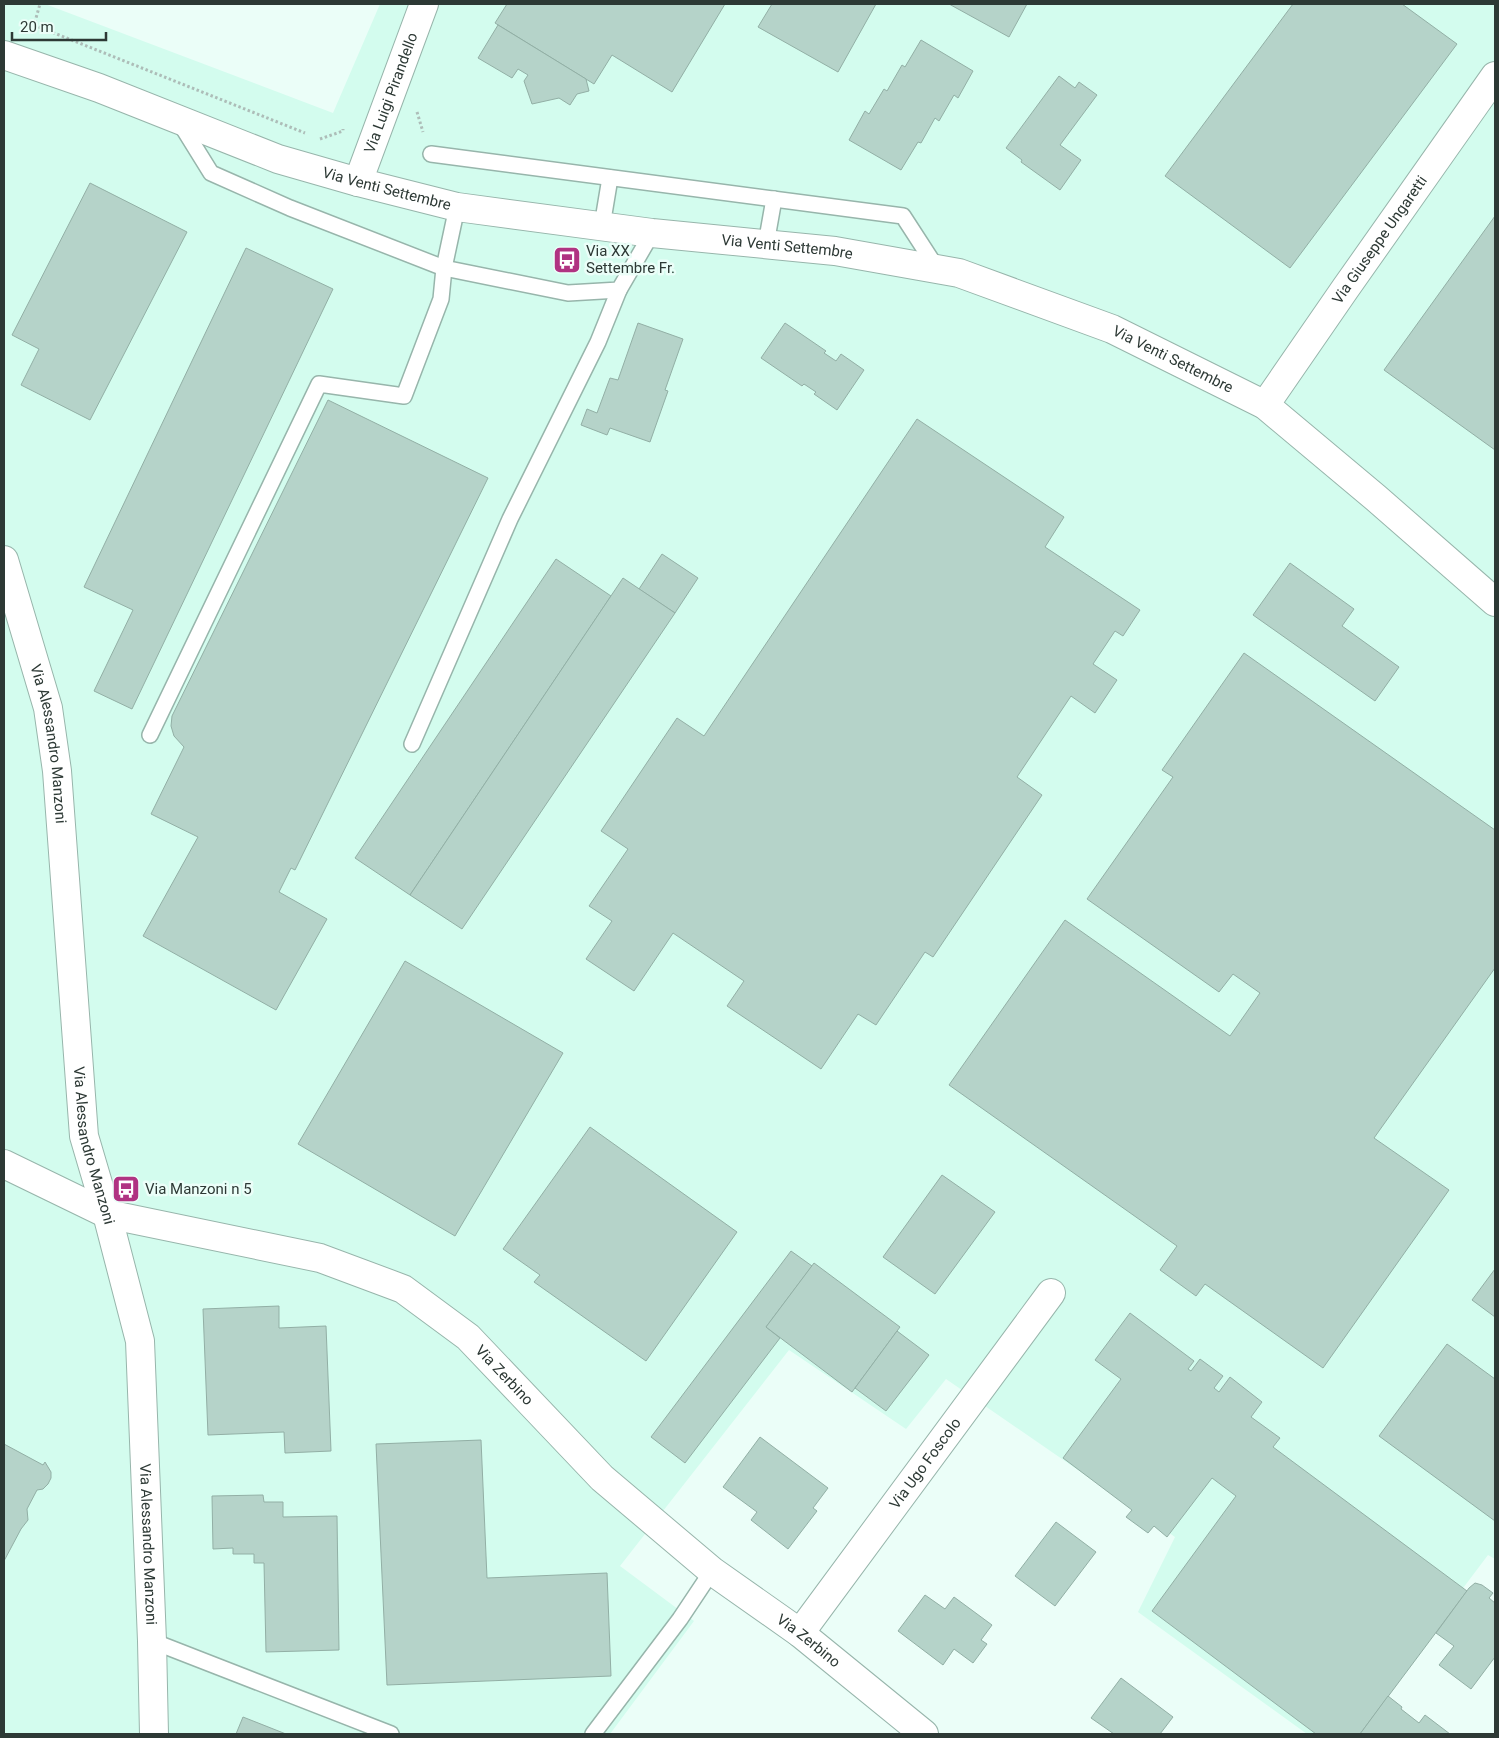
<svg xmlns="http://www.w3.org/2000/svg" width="1499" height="1738" font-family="Roboto,sans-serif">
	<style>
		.built { fill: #d3fcee }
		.building { fill: #b5d3c9; stroke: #92afa5 }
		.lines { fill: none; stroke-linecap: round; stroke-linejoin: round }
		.service-casing { stroke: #97b5ab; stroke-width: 18 }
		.minor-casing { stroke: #97b5ab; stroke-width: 30 }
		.tertiary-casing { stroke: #97b5ab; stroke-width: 30 }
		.path { stroke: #adbdb8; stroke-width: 3; stroke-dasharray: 2.5 2.5; stroke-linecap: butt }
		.service { stroke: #fff; stroke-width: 15 }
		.minor { stroke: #fff; stroke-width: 28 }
		.tertiary { stroke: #fff; stroke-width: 28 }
		.labels { text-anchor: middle; stroke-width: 5; stroke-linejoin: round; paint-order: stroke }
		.street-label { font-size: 15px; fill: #2d3935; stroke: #ebfef8 }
		.poi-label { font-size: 15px; fill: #2d3935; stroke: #ebfef8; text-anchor: start }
	</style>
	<rect width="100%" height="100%" fill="#ebfef8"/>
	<!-- built -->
	<polygon class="built" points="4,4 45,4 333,113 380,4 1495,4 1495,1559 1488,1555 1353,1734 1307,1734 1138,1612 1175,1537 946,1379 906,1429 789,1350 620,1566 694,1621 610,1734 4,1734"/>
	<!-- building -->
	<g class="building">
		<polygon points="507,4 725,4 672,92 612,55 594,84 495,23"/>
		<polygon points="772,4 876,4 838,72 758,27"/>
		<polygon points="949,4 1027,4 1009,37"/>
		<polygon points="1293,4 1402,4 1457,44 1290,268 1165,176"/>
		<polygon points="498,25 586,79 589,91 577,94 570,105 559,98 532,104 524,81 528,75 518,69 512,78 478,58"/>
		<polygon points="921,40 973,71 958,98 954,95 939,121 935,118 921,143 918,142 901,170 849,140 865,111 869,114 884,89 887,91 902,65 905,67"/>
		<polygon points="1059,76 1075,88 1079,82 1097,95 1060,145 1081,160 1060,190 1021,162 1022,160 1006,148"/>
		<polygon points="90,183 187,232 90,420 21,385 39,349 12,335"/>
		<polygon points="1495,216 1495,450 1384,370"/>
		<polygon points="246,248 333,289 132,709 94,691 133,610 84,587"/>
		<polygon points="638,323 683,339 665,390 668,391 650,442 610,428 607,435 581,425 587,409 597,413 610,378 618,380"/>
		<polygon points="785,323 826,351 824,353 836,361 841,354 864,370 837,410 814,394 816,392 804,384 802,386 761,358"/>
		<polygon points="328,400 488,478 295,870 291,868 279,892 327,919 276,1010 143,936 198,837 151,814 184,747 174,736 171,726 172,716"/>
		<polygon points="917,419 1064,517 1045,547 1140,610 1123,636 1115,631 1093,664 1117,680 1095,713 1071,696 1017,777 1042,795 933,957 925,952 876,1025 858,1014 821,1069 727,1006 744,981 673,933 634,991 586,959 612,921 589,906 628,849 601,831 677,718 704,736"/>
		<polygon points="662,554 698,578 675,613 639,589"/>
		<polygon points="556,559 611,596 410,895 355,858"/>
		<polygon points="1290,563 1354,609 1342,626 1399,667 1375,701 1253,615"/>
		<polygon points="623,578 675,613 462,929 410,895"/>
		<polygon points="1244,653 1495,830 1495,968 1374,1138 1449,1190 1323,1368 1205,1284 1196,1296 1160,1270 1177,1246 949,1085 1065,920 1230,1036 1260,993 1233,974 1219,992 1087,899 1173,777 1162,770"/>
		<polygon points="405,961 563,1053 455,1236 298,1144"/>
		<polygon points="590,1127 737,1232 646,1361 534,1282 540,1275 503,1249"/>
		<polygon points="942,1175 995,1212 935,1294 883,1257"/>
		<polygon points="791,1251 812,1266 766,1327 780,1338 685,1463 651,1437"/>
		<polygon points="814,1263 900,1327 852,1392 766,1327"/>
		<polygon points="1495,1269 1495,1317 1472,1300"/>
		<polygon points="279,1306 279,1328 326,1326 331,1451 285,1453 284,1432 208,1435 203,1309"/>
		<polygon points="1130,1313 1194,1361 1188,1369 1191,1371 1200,1359 1223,1376 1214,1388 1219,1392 1230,1377 1262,1402 1251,1417 1280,1438 1273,1447 1467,1591 1360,1734 1316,1734 1152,1611 1236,1496 1212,1478 1167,1537 1154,1526 1148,1533 1126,1517 1132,1510 1063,1458 1121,1379 1095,1360"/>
		<polygon points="897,1331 929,1355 886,1411 855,1388"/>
		<polygon points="1447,1344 1495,1379 1495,1521 1379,1436"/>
		<polygon points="760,1437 828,1488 813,1508 817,1511 788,1549 751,1520 757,1512 723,1487"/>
		<polygon points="481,1440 487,1578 607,1573 611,1676 387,1685 376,1444"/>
		<polygon points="4,1444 43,1465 45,1462 51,1472 51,1478 48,1484 43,1489 37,1490 27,1509 28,1520 21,1529 4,1561"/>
		<polygon points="263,1495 264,1502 283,1502 283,1517 337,1516 339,1650 266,1652 264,1563 254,1563 254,1554 233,1554 233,1548 213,1549 212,1496"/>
		<polygon points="1056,1522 1096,1552 1055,1606 1015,1576"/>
		<polygon points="1475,1583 1482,1585 1493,1593 1489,1598 1495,1603 1495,1657 1471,1689 1439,1665 1454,1646 1436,1633 1469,1588"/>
		<polygon points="925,1595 945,1609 954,1597 992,1625 981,1640 987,1644 973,1663 954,1649 943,1665 898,1631"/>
		<polygon points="1121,1678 1173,1717 1160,1734 1114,1734 1091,1718"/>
		<polygon points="1388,1696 1402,1707 1401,1709 1419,1723 1425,1715 1450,1734 1360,1734"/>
		<polygon points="243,1717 286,1734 236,1734"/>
	</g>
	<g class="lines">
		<!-- service casing -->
		<g class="service-casing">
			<g id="service">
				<polyline points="180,123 211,173 290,208 444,268 568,293 619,290 652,233"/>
				<polyline points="431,154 903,216 938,270"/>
				<polyline points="602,226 610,178"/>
				<polyline points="766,244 774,199"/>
				<polyline points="150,735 319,384 404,396 441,299 444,268 457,207"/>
				<polyline points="412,744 510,519 598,342 619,290"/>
				<polyline points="152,1641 391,1734"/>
				<polyline points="593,1734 680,1619 712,1571"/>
			</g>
		</g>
		<!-- minor casing -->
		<g class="minor-casing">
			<g id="minor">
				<path id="s1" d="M358,182L424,4"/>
				<path id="s2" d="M1265,405L1345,289L1495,76"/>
				<path id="s3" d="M4,560L48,708L57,771L84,1136L107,1214L140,1341L152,1641L154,1734"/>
				<path id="s4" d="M4,1164L107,1214L320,1258L403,1289L468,1337L602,1478L712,1571L800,1633L924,1734"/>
				<path id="s5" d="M800,1633L1051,1293"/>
			</g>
		</g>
		<!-- tertiary casing -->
		<g class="tertiary-casing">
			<g id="tertiary">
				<path id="s6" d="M4,55L99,88L278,159L358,182L457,207L652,233L835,251L959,273L1112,329L1265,405L1376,498L1495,602"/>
			</g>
		</g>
		<!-- path -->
		<g class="path">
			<polyline points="34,25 305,133"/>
			<polyline points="32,32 40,4"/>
			<polyline points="417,112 423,132"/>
			<polyline points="320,139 343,131 343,129"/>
		</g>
		<!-- service -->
		<use href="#service" class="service"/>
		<!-- minor -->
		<use href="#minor" class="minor"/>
		<!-- tertiary -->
		<use href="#tertiary" class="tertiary"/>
	</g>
	<!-- icons -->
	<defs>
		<g id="bus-square" transform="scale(1.4375)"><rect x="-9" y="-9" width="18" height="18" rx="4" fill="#b03382" stroke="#ebfef8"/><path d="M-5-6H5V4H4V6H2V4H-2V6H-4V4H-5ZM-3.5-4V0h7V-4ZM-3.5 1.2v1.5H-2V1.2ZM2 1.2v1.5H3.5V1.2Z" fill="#fff"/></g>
	</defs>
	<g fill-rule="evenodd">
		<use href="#bus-square" x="567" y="260"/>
		<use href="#bus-square" x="126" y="1189"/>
	</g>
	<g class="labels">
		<!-- street labels -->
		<g class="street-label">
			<text dy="5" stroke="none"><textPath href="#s1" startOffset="95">Via Luigi Pirandello</textPath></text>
			<text dy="5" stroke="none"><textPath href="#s6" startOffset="406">Via Venti Settembre</textPath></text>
			<text dy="5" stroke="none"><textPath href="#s2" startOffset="201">Via Giuseppe Ungaretti</textPath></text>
			<text dy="5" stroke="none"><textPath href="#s6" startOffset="811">Via Venti Settembre</textPath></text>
			<text dy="5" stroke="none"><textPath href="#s6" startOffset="1216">Via Venti Settembre</textPath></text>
			<text dy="5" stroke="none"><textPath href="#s3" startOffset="190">Via Alessandro Manzoni</textPath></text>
			<text dy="5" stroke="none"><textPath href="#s3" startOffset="595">Via Alessandro Manzoni</textPath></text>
			<text dy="5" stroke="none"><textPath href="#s4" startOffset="554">Via Zerbino</textPath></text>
			<text dy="5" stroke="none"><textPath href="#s5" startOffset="211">Via Ugo Foscolo</textPath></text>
			<text dy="5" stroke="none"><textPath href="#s3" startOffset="1000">Via Alessandro Manzoni</textPath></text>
			<text dy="5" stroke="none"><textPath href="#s4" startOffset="959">Via Zerbino</textPath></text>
		</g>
		<!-- poi labels -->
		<g class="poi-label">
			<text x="586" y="256">Via XX<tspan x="586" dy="17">Settembre Fr.</tspan></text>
			<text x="145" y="1194">Via Manzoni n 5</text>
		</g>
	</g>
	<!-- border -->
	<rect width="1499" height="1738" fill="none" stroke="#2d3935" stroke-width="10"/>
	<!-- scale -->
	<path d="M12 32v8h94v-8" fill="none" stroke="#2d3935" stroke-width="2.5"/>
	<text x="20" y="32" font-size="15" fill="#2d3935" stroke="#ebfef8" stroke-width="4" paint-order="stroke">20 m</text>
</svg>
